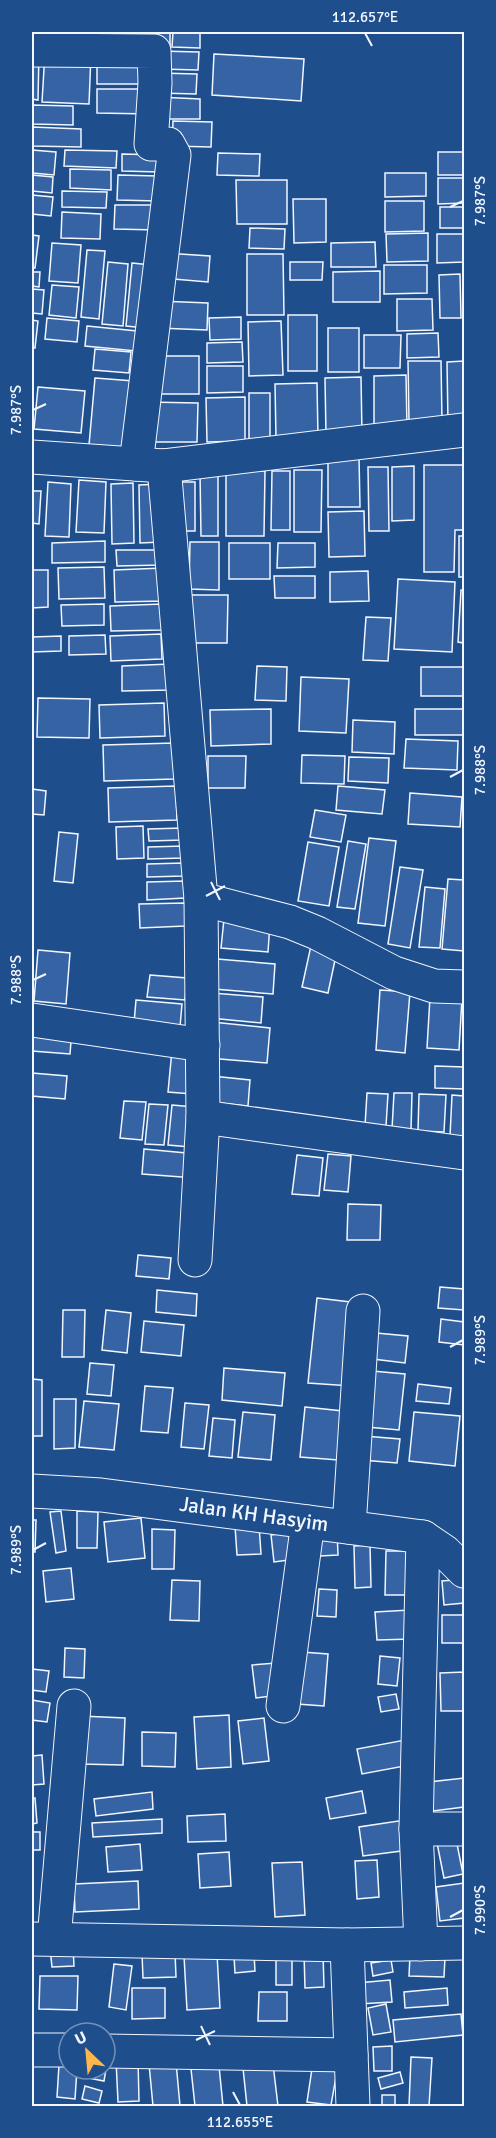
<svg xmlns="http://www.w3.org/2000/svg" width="496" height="2138" font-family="Signika,sans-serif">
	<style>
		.building { fill: #3563a3; stroke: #f2f6ff; stroke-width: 1.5 }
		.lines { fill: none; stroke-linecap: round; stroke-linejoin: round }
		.minor-casing { stroke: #f2f6ff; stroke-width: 35 }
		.minor { stroke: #1f4e8c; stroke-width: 33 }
		.ticks { fill: none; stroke: #f2f6ff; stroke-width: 2 }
		.labels { text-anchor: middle; stroke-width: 4.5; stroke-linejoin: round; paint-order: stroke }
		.street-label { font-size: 21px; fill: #f2f6ff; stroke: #1f4e8c }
		.neatline { fill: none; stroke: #f2f6ff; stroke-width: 2 }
		.ticks-label { font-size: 15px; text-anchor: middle; fill: #f2f6ff }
	</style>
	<rect width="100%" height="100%" fill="#1f4e8c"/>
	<!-- building -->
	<g class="building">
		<polygon points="151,32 170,32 170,46 151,45"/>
		<polygon points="173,32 200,32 200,48 172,47"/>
		<polygon points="159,51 199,52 198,70 159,69"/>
		<polygon points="45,52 91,54 89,104 42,102"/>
		<polygon points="32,53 39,53 38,100 32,99"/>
		<polygon points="97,53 146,54 145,84 97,84"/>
		<polygon points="214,54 304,59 301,101 212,95"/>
		<polygon points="159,73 197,74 196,94 158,93"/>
		<polygon points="97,89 150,89 150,114 97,113"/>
		<polygon points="158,97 200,99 200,119 157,119"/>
		<polygon points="32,105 73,106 73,125 32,124"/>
		<polygon points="173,121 212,122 211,147 172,146"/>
		<polygon points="32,127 81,129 81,147 32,146"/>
		<polygon points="32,150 56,152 54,175 32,173"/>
		<polygon points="65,150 117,151 116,168 64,166"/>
		<rect x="438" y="152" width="26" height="23"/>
		<polygon points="218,153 260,154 259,176 217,175"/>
		<polygon points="122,154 160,155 159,172 122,171"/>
		<polygon points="70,169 111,170 111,190 70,188"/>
		<polygon points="385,173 426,173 426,196 385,197"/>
		<polygon points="32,175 53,177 52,193 32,191"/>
		<polygon points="118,175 159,176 158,201 117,200"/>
		<polygon points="438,178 464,178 464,203 438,204"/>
		<polygon points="236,180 287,180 287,224 237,224"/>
		<polygon points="62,191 107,192 106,208 62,207"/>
		<polygon points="32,195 53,197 51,216 32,214"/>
		<polygon points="293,199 326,199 326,242 294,243"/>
		<polygon points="385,201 424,201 424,231 385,232"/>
		<polygon points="115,205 158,205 157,230 114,229"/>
		<rect x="440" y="207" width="24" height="21"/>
		<polygon points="62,212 101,214 100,239 61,238"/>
		<polygon points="250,228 285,229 284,249 249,248"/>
		<polygon points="428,233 428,261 387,262 386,234"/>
		<polygon points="437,234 464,234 464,262 437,263"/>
		<polygon points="32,235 39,236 35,268 32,268"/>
		<polygon points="375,242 376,267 331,267 331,243"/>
		<polygon points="52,243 81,245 78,283 49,281"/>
		<polygon points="87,250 105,251 99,319 81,317"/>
		<polygon points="165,253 210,256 208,282 162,278"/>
		<polygon points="247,254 283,254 284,315 247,315"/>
		<polygon points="108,262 128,264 123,326 102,324"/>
		<polygon points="290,262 323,262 322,280 290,280"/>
		<polygon points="132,263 151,265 145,328 126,326"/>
		<polygon points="384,265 427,265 427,293 384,294"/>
		<polygon points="380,271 380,302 333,302 333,272"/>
		<polygon points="32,272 40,272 39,287 32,286"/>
		<polygon points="460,274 461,318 440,318 439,275"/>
		<polygon points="52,285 79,287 76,318 49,315"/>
		<polygon points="32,289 44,290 42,314 32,313"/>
		<polygon points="397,299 432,299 433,330 397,331"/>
		<polygon points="159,301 208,303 207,330 158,328"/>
		<rect x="288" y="315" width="29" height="56"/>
		<polygon points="241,317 241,339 210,340 209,318"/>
		<polygon points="47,318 79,321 77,342 45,339"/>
		<polygon points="32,320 38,321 35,348 32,347"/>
		<polygon points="281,321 283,375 249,376 248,322"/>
		<polygon points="87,326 137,331 136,351 85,346"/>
		<rect x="328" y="328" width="31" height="44"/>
		<polygon points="438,333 439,357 407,358 407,334"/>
		<polygon points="364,335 401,335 400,368 364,368"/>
		<polygon points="242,342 243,362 207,363 207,343"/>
		<polygon points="95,349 131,352 129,373 93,370"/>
		<rect x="154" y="356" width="45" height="38"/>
		<polygon points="408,361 441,361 442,421 409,421"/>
		<polygon points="464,361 464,423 448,423 447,362"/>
		<polygon points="207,366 243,366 243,392 207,393"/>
		<polygon points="406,375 407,428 374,429 374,376"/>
		<polygon points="361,377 362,435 326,435 325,378"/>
		<polygon points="95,378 134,381 127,449 89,445"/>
		<polygon points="317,383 318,438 276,438 275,384"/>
		<polygon points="38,387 85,391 81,433 34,429"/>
		<polygon points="249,393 270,393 270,439 249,440"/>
		<polygon points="245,397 245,441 207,442 206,398"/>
		<polygon points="147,402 198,403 197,442 146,442"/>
		<polygon points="359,456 360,507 328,507 328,457"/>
		<polygon points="424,465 464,465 464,530 455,530 454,572 424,572"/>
		<polygon points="414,466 414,520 392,521 392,467"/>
		<polygon points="368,467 388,467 389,531 369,531"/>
		<polygon points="226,470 265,471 264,536 226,536"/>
		<polygon points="294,470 322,470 321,532 294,532"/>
		<polygon points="272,471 290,471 290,530 271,530"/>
		<polygon points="200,473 218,473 218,536 201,536"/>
		<polygon points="79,480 106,482 104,533 76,532"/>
		<polygon points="48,482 71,484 69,537 45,536"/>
		<rect x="175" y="482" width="20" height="49"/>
		<polygon points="133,483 134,543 112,544 111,484"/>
		<polygon points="160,484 162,542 140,543 139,485"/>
		<polygon points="32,491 41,491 39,524 32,523"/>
		<polygon points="364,511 365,556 329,557 328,512"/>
		<rect x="459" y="536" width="5" height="41"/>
		<polygon points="105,541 105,562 52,563 52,543"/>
		<polygon points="190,542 219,542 219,590 189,589"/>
		<rect x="229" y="543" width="41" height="36"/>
		<polygon points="278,543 315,543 315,567 277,568"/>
		<polygon points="116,550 161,550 161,565 117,566"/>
		<polygon points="104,567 105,598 59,599 58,568"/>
		<polygon points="163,568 164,601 115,602 114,570"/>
		<polygon points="32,570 48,570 48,607 32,608"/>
		<polygon points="368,571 369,601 330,602 330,572"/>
		<polygon points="274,576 315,576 315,598 275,598"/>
		<polygon points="398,579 455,582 452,652 394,649"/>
		<polygon points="461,590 464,590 464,643 458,642"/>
		<polygon points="187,595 228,595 227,643 187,643"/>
		<polygon points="104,604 104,625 62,626 61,605"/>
		<polygon points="162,604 163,630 111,631 110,606"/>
		<polygon points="366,617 391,618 388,661 363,660"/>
		<polygon points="161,634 162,659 111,661 110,636"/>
		<polygon points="105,635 106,654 69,655 69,636"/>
		<polygon points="61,636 61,651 32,652 32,637"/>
		<polygon points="170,664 171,690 122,691 122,666"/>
		<polygon points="257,666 287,667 286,701 255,700"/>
		<rect x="421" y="667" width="43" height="29"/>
		<polygon points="301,677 349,679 346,733 299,731"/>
		<polygon points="38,698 90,699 89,738 37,737"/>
		<polygon points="164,703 165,736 100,738 99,705"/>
		<polygon points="271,709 271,744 211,746 210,710"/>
		<rect x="415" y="709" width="49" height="26"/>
		<polygon points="353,720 395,722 394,754 352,752"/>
		<polygon points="406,739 458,741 457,770 404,768"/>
		<polygon points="174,743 175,779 104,781 103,745"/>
		<polygon points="302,755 345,756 344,784 301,783"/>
		<polygon points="208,756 246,756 245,788 208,788"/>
		<polygon points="349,757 389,758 388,783 348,781"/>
		<polygon points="176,786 177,820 109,822 108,788"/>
		<polygon points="338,786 385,790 382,814 336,810"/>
		<polygon points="32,789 46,791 44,815 32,814"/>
		<polygon points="410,793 462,797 460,827 408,824"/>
		<polygon points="315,810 346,815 341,842 310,837"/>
		<polygon points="143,826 144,858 117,859 116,827"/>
		<polygon points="183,828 183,840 149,841 148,829"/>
		<polygon points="59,832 78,834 73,883 54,881"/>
		<polygon points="369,838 396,841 385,926 358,923"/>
		<polygon points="348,841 366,844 355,909 337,907"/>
		<polygon points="308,842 339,847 329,906 298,901"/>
		<polygon points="184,846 184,858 148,859 148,847"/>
		<polygon points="184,863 184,876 147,877 147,864"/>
		<polygon points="400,867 423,870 410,948 388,944"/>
		<polygon points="448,879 464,880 464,951 442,949"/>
		<polygon points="185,881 185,898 147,900 147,882"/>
		<polygon points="425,887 445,889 440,948 419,947"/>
		<polygon points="185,903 185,926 140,928 139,904"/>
		<polygon points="224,919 270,923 268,952 221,948"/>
		<polygon points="312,941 338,946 328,993 302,987"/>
		<polygon points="38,950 70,953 66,1004 34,1001"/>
		<polygon points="217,959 275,964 273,994 214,989"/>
		<polygon points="150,975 187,978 185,1000 147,997"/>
		<polygon points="380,990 410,992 405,1053 376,1050"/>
		<polygon points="212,993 263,997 261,1023 210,1018"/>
		<polygon points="430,997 462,998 459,1050 427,1048"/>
		<polygon points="136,1000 182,1004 180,1027 134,1023"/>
		<polygon points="212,1022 270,1028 267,1063 208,1058"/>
		<polygon points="32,1026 72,1029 70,1054 32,1051"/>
		<polygon points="172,1050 196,1051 192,1094 168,1092"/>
		<polygon points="435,1066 464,1067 464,1089 435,1088"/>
		<polygon points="32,1073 67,1076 65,1099 32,1096"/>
		<polygon points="212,1076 250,1080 248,1106 210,1102"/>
		<polygon points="367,1093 388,1094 386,1126 365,1126"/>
		<polygon points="394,1093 412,1093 411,1130 392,1129"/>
		<polygon points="419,1094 446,1095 444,1132 418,1131"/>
		<polygon points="452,1095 464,1096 464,1137 450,1136"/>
		<polygon points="124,1101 146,1102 142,1140 120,1138"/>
		<polygon points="149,1104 168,1105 164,1145 145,1144"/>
		<polygon points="172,1105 194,1107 190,1147 168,1145"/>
		<polygon points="144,1149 197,1154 195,1178 142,1174"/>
		<polygon points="328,1154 351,1156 348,1192 324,1190"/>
		<polygon points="297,1155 323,1158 319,1196 292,1194"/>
		<polygon points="348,1204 381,1205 380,1240 347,1240"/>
		<polygon points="138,1255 171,1258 169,1279 136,1276"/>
		<polygon points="440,1287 464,1289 464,1310 438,1308"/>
		<polygon points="157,1290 197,1294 196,1316 156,1312"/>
		<polygon points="317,1298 359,1303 351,1386 308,1383"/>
		<polygon points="63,1310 85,1310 84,1357 62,1357"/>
		<polygon points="106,1310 131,1313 127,1353 102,1350"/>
		<polygon points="441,1319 464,1322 464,1345 439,1342"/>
		<polygon points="144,1321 184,1325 181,1356 141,1352"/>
		<polygon points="376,1333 408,1336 405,1363 373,1359"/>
		<polygon points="90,1363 114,1365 111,1396 87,1394"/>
		<polygon points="224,1368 285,1373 282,1406 222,1400"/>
		<polygon points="372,1371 405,1374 399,1430 367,1427"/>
		<polygon points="32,1379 42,1380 42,1436 32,1436"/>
		<polygon points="418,1384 451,1388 449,1404 416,1401"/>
		<polygon points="145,1386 173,1388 168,1433 141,1431"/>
		<polygon points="54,1399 76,1399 75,1448 54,1449"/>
		<polygon points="84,1401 119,1404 114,1450 79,1447"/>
		<polygon points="185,1403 209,1405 204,1449 181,1447"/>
		<polygon points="305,1407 343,1411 338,1460 300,1457"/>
		<polygon points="243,1412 275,1415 271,1460 238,1457"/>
		<polygon points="414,1412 460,1416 455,1466 409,1461"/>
		<polygon points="213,1418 235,1420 232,1458 209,1456"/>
		<polygon points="364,1436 400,1439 397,1463 362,1460"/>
		<polygon points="61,1511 66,1551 56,1553 50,1512"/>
		<polygon points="77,1511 98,1512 97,1548 77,1548"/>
		<polygon points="141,1518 145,1558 108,1562 104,1522"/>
		<polygon points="32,1520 36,1520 35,1552 32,1552"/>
		<polygon points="259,1525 261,1554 237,1555 235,1526"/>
		<polygon points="152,1529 175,1530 174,1569 152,1569"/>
		<polygon points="337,1530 338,1555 320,1556 319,1531"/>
		<polygon points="292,1532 296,1559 274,1562 271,1535"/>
		<polygon points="370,1545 371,1587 355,1588 354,1546"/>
		<polygon points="386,1551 415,1551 414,1595 385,1595"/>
		<polygon points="71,1568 74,1599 46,1602 43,1571"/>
		<polygon points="464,1579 464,1603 444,1605 442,1581"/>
		<polygon points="172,1580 200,1581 199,1621 170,1620"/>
		<polygon points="319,1589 337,1590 336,1617 317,1616"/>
		<polygon points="410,1610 412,1639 377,1640 375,1612"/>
		<rect x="442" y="1615" width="22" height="28"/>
		<polygon points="65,1648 85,1649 84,1678 64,1677"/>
		<polygon points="302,1652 328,1654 324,1706 297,1704"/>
		<polygon points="380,1656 400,1658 397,1686 378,1684"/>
		<polygon points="276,1663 279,1695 256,1698 252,1665"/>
		<polygon points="32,1669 49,1671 46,1692 32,1690"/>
		<polygon points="464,1672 464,1711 441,1711 440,1673"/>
		<polygon points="396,1694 399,1709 381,1712 378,1697"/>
		<polygon points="32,1700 50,1703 47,1722 32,1720"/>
		<polygon points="229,1715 231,1767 197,1769 194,1717"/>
		<polygon points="81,1716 125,1718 123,1765 80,1764"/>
		<polygon points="264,1718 269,1761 243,1764 238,1721"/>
		<polygon points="142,1732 176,1733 175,1767 142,1766"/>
		<polygon points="405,1740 410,1765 362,1774 357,1749"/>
		<polygon points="42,1755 44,1784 32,1785 32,1756"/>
		<polygon points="464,1778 464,1807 433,1811 429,1782"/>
		<polygon points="362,1791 366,1813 330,1819 326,1798"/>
		<polygon points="152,1792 153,1809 96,1816 94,1799"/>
		<polygon points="32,1798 35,1798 37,1823 32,1824"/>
		<polygon points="225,1814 226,1841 188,1842 187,1816"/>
		<polygon points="162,1819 162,1833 93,1837 92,1823"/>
		<polygon points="405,1820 409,1850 363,1856 359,1827"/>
		<rect x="32" y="1832" width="8" height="18"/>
		<polygon points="455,1834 463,1874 444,1878 436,1838"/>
		<polygon points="140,1844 142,1870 108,1872 106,1847"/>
		<polygon points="229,1852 231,1886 200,1888 198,1854"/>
		<polygon points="377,1860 379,1897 357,1899 355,1861"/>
		<polygon points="302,1862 305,1915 275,1917 272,1863"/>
		<polygon points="138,1881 139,1909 75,1912 74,1884"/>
		<polygon points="464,1883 464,1918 440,1921 436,1887"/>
		<polygon points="73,1946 74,1966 52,1967 50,1948"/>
		<polygon points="292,1950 292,1985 276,1985 276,1951"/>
		<polygon points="175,1952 176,1977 143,1978 142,1954"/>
		<polygon points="304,1953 323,1953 324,1987 305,1988"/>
		<polygon points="217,1954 220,2008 187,2010 184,1956"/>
		<polygon points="254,1954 255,1971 235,1973 234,1956"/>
		<polygon points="410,1955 445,1957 444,1977 409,1976"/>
		<polygon points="391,1960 393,1972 373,1976 371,1963"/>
		<polygon points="114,1964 132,1966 126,2010 109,2007"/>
		<polygon points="40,1976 78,1976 77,2010 39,2009"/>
		<polygon points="390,1980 392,2002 359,2004 357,1983"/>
		<polygon points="132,1988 165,1988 165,2018 132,2019"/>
		<polygon points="447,1988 448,2005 405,2008 404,1992"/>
		<polygon points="259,1992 287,1992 287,2021 258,2021"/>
		<polygon points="386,2004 391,2032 373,2035 368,2008"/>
		<polygon points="461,2014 463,2035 395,2042 393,2020"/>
		<polygon points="392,2046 392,2071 374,2071 373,2047"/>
		<polygon points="411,2057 432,2058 429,2106 409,2106"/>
		<polygon points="138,2059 139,2101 118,2102 116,2060"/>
		<polygon points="176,2062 180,2106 153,2106 149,2064"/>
		<polygon points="313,2062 338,2066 331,2105 307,2102"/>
		<polygon points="105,2063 107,2063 104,2081 83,2077 85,2069 105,2069"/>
		<polygon points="273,2064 278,2106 247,2106 243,2068"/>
		<polygon points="59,2065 69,2066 69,2069 77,2069 75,2099 57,2097"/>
		<polygon points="219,2066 223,2106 195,2106 191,2069"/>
		<polygon points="400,2072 403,2083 381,2089 378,2078"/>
		<polygon points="85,2086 102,2091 99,2103 82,2099"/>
		<rect x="382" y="2095" width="13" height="11"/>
	</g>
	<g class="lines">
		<!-- minor casing -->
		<g class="minor-casing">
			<g id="minor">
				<polyline points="32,50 154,51 155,83 151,144 168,144 174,155 136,464"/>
				<polyline points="32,457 164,466 464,430"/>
				<polyline points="164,466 201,899 203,1117 195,1260"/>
				<polyline points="201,899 290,922 317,933 394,973 434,986 464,987"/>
				<polyline points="32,1020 203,1045"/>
				<polyline points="203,1117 464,1153"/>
				<polyline points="32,1491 101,1495 423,1537 445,1552 464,1571"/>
				<polyline points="349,1527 363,1311"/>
				<polyline points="283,1706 308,1522"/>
				<polyline points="416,1829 464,1829"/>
				<polyline points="32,1939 347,1945 464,1943"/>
				<polyline points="54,1939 74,1706"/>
				<polyline points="421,1944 416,1829 423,1537"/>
				<polyline points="347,1945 353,2106"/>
				<polyline points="32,2050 69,2050"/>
				<polyline points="105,2051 351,2055"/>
			</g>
		</g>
		<!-- minor -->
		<use href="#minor" class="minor"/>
	</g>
	<!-- ticks -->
	<path class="ticks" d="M365,33L372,46M450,207L463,201M33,410L46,404M450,777L463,770M211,882L220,900M206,896L225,886M33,980L46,974M450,1347L463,1340M33,1550L46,1543M450,1917L463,1910M201,2026L210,2045M196,2040L215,2031M233,2092L240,2105"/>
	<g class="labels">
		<!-- street labels -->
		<g class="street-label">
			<text transform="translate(254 1514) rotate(8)" y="7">Jalan KH Hasyim</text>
		</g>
	</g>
	<!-- border -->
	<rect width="496" height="2138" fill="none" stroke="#1f4e8c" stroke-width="66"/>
	<!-- north arrow -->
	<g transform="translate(87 2051) rotate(334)"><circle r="28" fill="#1f4e8c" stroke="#7391ba" stroke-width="1.5"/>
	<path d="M0-4.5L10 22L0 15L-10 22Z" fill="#ffb74d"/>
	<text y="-9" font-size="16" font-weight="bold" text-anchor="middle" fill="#f2f6ff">U</text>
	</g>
	<rect x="33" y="33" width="430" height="2072" class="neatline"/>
	<g class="ticks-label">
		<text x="365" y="22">112.657°E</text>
		<text transform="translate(480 201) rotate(-90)" y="5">7.987°S</text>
		<text transform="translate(16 410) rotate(-90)" y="5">7.987°S</text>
		<text transform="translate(480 770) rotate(-90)" y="5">7.988°S</text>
		<text transform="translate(16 980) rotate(-90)" y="5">7.988°S</text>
		<text transform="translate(480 1340) rotate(-90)" y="5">7.989°S</text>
		<text transform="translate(16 1550) rotate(-90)" y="5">7.989°S</text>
		<text transform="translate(480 1910) rotate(-90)" y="5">7.990°S</text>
		<text x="240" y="2127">112.655°E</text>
	</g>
</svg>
